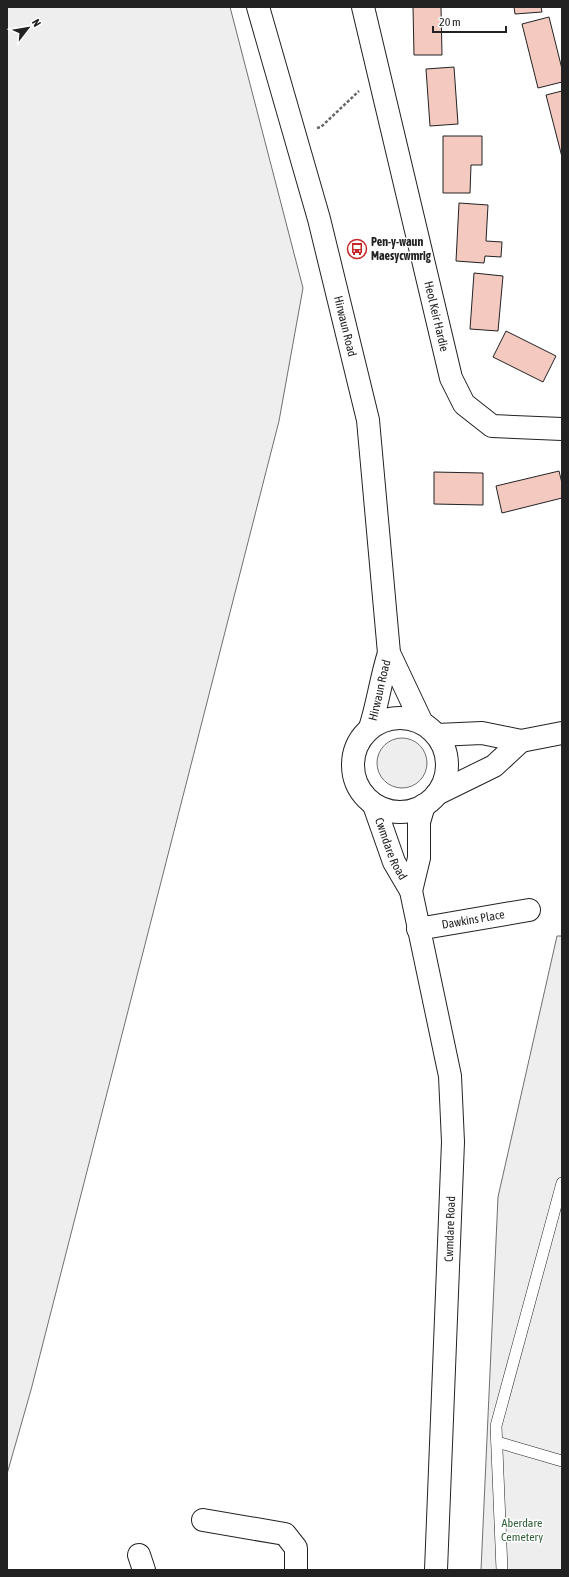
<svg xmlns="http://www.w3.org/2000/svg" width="569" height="1577" font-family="'Asap Condensed',sans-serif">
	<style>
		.green { fill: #eee; stroke: #6f6f6f }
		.building { fill: #f3c9c0; stroke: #222 }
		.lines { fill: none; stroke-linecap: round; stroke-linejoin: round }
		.lane-casing { stroke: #222; stroke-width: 12 }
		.street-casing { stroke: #222; stroke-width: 24 }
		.secondary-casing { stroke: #222; stroke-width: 24 }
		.primary-casing { stroke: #222; stroke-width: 24 }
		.path { stroke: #646464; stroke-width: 2.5; stroke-dasharray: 3 2; stroke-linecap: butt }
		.lane { stroke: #fff; stroke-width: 11 }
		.street { stroke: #fff; stroke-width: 22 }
		.secondary { stroke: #fff; stroke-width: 22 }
		.primary { stroke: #fff; stroke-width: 22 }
		.labels { text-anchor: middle; stroke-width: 3; stroke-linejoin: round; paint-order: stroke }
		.poi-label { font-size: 12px; font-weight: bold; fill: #222; stroke: #fff; text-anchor: start }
		.street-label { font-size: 12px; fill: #222; stroke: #fff }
		.park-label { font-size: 12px; fill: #2f5e38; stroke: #fff }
	</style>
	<rect width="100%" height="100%" fill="#fff"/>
	<!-- green -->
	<g class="green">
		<polygon points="7,7 230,7 303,288 279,421 31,1390 7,1474"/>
		<circle cx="402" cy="763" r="25"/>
		<polygon points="557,936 562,936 562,1570 481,1570 498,1197"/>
	</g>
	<!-- building -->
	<g class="building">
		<polygon points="413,7 441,7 442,55 414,55"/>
		<polygon points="514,7 541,7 542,12 515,14"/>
		<polygon points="549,17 562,69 562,82 538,88 522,24"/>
		<polygon points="454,67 458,124 430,126 426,69"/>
		<polygon points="562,91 562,157 546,95"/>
		<polygon points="443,136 482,136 482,165 471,165 470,193 443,193"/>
		<polygon points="459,203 488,205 486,241 502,242 501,257 485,256 484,263 456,261"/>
		<polygon points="474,273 503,276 498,331 470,329"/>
		<polygon points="506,331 556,356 543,382 493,357"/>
		<polygon points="559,471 562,483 562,498 502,513 496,486"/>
		<polygon points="434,472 483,473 483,505 434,504"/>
	</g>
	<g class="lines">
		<!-- lane casing -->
		<g class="lane-casing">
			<g id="lane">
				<polyline points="497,1442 562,1461"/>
				<polyline points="502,1570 496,1426 562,1183"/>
			</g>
		</g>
		<!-- street casing -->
		<g class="street-casing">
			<g id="street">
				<path id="s1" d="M363,7L451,378L464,404L492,426L562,429"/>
				<path id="s2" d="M418,929L529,910"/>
				<polyline points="203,1520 285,1534 296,1548 296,1570"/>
				<polyline points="139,1555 144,1570"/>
			</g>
		</g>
		<!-- secondary casing -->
		<g class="secondary-casing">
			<g id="secondary">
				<path id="s3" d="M374,805L394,862L411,891L450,1076L453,1142L436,1570"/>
				<polyline points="411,891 419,858 419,822 424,805"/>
			</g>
		</g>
		<!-- primary casing -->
		<g class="primary-casing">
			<g id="primary">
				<path id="s4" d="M258,7L319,219L368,420L389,653L422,723"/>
				<circle cx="400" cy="765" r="47"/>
				<path id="s5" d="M370,728C378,703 381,678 389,653"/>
				<polyline points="437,735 482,733 521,741 562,733"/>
				<polyline points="437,794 494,766 521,741"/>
			</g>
		</g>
		<!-- path -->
		<polyline class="path" points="317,128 321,127 359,91"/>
		<!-- lane -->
		<use href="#lane" class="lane"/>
		<!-- street -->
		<use href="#street" class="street"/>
		<!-- secondary -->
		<use href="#secondary" class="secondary"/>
		<!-- primary -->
		<use href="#primary" class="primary"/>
	</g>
	<!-- icons -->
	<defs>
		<g id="bus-ring" transform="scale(1)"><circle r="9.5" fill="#fff" stroke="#c62828" stroke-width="1.5"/><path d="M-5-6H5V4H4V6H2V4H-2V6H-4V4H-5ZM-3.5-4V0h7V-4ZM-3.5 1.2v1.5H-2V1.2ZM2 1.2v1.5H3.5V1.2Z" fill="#c62828"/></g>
	</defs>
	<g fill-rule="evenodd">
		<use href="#bus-ring" x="357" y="249"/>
	</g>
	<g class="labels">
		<!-- poi labels -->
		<g class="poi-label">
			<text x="371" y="246">Pen-y-waun<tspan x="371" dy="14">Maesycwmrig</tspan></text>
		</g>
		<!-- street labels -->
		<g class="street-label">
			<text dy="4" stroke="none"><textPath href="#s1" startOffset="318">Heol Keir Hardie</textPath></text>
			<text dy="4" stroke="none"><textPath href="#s4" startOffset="331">Hirwaun Road</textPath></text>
			<text dy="4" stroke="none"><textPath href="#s5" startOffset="39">Hirwaun Road</textPath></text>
			<text dy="4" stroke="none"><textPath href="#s3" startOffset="47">Cwmdare Road</textPath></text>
			<text dy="4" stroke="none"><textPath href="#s2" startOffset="56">Dawkins Place</textPath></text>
			<text transform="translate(450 1229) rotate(-88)" y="4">Cwmdare Road</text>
		</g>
		<!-- park labels -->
		<g class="park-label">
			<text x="522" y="1527">Aberdare<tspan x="522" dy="14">Cemetery</tspan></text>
		</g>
	</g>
	<!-- border -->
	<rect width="569" height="1577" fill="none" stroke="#222222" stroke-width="16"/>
	<!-- north arrow -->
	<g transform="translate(28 28) rotate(59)" stroke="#ffffff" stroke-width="3" paint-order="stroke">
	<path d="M0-3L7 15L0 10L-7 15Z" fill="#222222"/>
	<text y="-6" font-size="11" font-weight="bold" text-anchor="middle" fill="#222222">N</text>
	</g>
	<!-- scale -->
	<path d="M433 26v6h73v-6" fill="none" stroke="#222222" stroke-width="2"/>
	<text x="439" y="26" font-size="12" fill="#222222" stroke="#ffffff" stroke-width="3" paint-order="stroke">20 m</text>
</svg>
